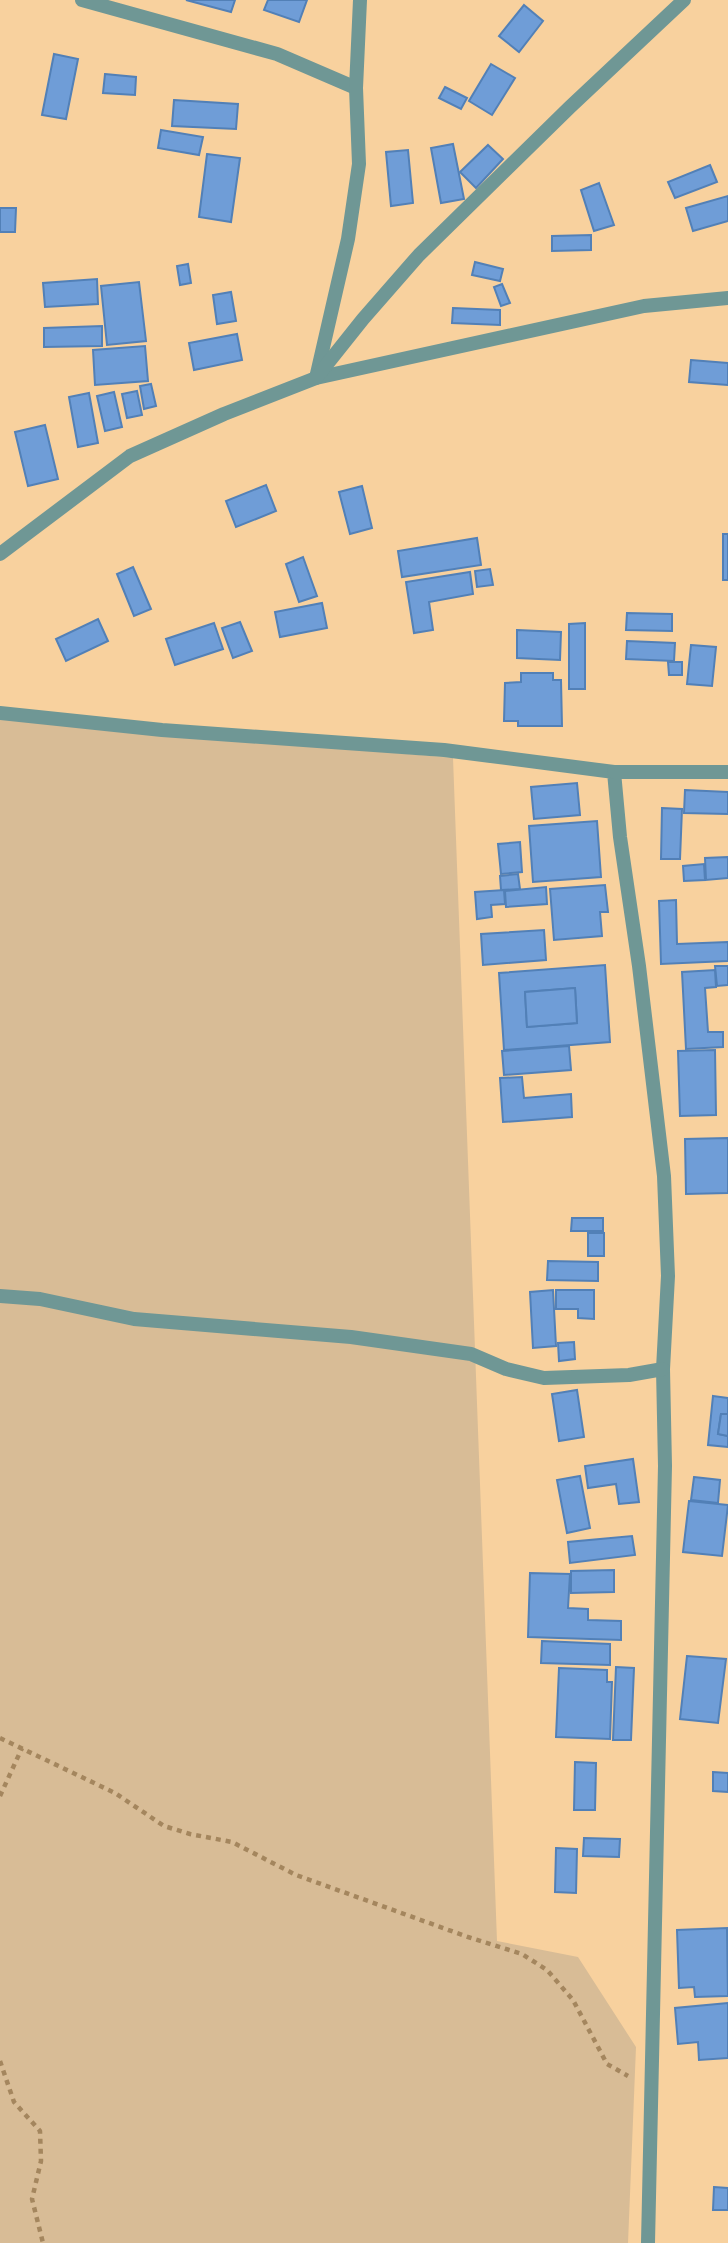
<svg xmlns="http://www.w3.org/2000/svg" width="728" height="2243" font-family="Merriweather,serif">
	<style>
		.green { fill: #d8bc96 }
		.building { fill: #6f9dd7; stroke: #5280b7; stroke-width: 2; fill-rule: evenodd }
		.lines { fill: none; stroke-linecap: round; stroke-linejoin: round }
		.path { stroke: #a4865e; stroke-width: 4.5; stroke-dasharray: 5 5; stroke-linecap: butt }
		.street { stroke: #6f9795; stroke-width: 14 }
	</style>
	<rect width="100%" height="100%" fill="#f8d19e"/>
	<!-- green -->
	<polygon class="green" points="0,718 453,758 497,1941 578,1957 636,2047 628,2243 0,2243"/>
	<!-- building -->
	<g class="building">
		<polygon points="186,0 235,0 231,12"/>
		<polygon points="268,0 307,0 299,22 264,10"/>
		<polygon points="524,5 543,21 519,52 499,36"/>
		<polygon points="54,54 78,59 66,119 42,115"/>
		<polygon points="491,64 515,78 492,115 469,101"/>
		<polygon points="105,74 136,77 135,95 103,93"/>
		<polygon points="445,87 467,98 461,109 439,98"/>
		<polygon points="174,100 238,104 236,129 172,126"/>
		<polygon points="161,130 203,137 199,155 158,148"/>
		<polygon points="453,144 464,199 441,203 431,148"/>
		<polygon points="488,145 503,159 476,188 460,172"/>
		<polygon points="408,150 413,203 391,206 386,152"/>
		<polygon points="207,154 240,158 231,222 199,217"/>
		<polygon points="710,165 717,182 675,198 668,182"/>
		<polygon points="599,183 614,225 594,231 581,190"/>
		<polygon points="728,196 728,221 693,231 686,208"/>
		<polygon points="0,208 16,208 15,232 0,232"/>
		<polygon points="591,235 591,250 552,251 552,236"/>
		<polygon points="475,262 503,269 500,281 472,275"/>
		<polygon points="188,264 191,283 180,285 177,266"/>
		<polygon points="97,279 98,304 45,307 43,283"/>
		<polygon points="139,282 146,341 107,345 101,286"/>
		<polygon points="502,284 510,303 501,306 494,287"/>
		<polygon points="231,292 236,321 217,324 213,295"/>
		<polygon points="453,308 500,310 500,325 452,323"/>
		<polygon points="102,326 102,346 44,347 44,328"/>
		<polygon points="237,334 242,360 194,370 189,343"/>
		<polygon points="145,346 148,381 95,385 93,350"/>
		<polygon points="691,360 728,363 728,385 689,382"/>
		<polygon points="151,384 156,406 144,409 140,386"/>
		<polygon points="137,391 142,415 127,418 122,394"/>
		<polygon points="114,392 122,427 105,431 97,396"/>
		<polygon points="89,393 98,443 78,447 69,397"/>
		<polygon points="45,425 58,479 28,486 15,432"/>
		<polygon points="266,485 276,511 236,527 226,501"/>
		<polygon points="362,486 372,528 350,534 339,492"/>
		<rect x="723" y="534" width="5" height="46"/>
		<polygon points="477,538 481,565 402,577 398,551"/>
		<polygon points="303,557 317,596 299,602 286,564"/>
		<polygon points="133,567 151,609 134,616 117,574"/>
		<polygon points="490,569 493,585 477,587 475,571"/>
		<polygon points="470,572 473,594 429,602 433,630 414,633 406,582"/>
		<polygon points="322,603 327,628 280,637 275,612"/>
		<polygon points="627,613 672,614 672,631 626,630"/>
		<polygon points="98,619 108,641 66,661 56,639"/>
		<polygon points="240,622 252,651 233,658 222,628"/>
		<polygon points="214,623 223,649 175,665 166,639"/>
		<polygon points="585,623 585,689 569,689 569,624"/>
		<polygon points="517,630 561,632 560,660 517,658"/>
		<polygon points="627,641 675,643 674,661 626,659"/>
		<polygon points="691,645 716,647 712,686 687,684"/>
		<polygon points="668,662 682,662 682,675 669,675"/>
		<polygon points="521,673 553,673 553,680 561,680 562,726 518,726 518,721 504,721 505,683 521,682"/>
		<polygon points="577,783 580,815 534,819 531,787"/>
		<polygon points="685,790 728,792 728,814 684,813"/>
		<polygon points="662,808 682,809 680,859 661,859"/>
		<polygon points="597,821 601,877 533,882 529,826"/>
		<polygon points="520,842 522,872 501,874 498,844"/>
		<polygon points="728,857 728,878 706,880 705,858"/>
		<polygon points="704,864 705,880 684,881 683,866"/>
		<polygon points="518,874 520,889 501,890 500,876"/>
		<polygon points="605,885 608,912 600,912 602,936 554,940 550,889"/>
		<polygon points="546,887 547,904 506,907 505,891"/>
		<polygon points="504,890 505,904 491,905 492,917 477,919 475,892"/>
		<polygon points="676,900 677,944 728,942 728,961 661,964 659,901"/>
		<polygon points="544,930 546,960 483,965 481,934"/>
		<path d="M605,965L610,1042L504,1050L499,973ZM575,988L577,1023L527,1027L525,992Z"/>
		<polygon points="715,966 728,966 728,985 717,986"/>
		<polygon points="715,970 716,987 705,988 708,1032 723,1032 723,1047 686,1049 682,972"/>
		<polygon points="575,988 577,1023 527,1027 525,992"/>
		<polygon points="569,1046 571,1070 504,1075 502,1051"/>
		<polygon points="715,1050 716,1115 680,1116 678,1051"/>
		<polygon points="522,1077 524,1098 571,1094 572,1117 503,1122 500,1078"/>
		<polygon points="728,1138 728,1193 686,1194 685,1139"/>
		<polygon points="572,1218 603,1218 603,1231 571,1231"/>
		<rect x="588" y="1233" width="16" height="23"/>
		<polygon points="548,1261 598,1262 598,1281 547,1280"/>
		<polygon points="553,1290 556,1346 533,1348 530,1292"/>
		<polygon points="556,1290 594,1290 594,1319 578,1318 578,1309 556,1309"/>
		<polygon points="574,1342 575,1359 559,1361 558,1343"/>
		<polygon points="577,1390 584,1437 559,1441 552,1394"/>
		<polygon points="713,1396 728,1398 728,1414 721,1414 718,1434 728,1436 728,1447 708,1445"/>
		<polygon points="721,1414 728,1414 728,1436 718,1434"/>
		<polygon points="633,1459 639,1502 619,1504 616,1484 588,1488 585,1466"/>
		<polygon points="580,1476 590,1528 567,1533 557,1480"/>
		<polygon points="694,1477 720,1480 718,1503 691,1500"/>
		<polygon points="689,1501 728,1505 722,1556 683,1552"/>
		<polygon points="632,1536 635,1555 570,1563 568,1542"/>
		<polygon points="614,1570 614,1592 571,1593 571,1571"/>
		<polygon points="530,1573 570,1574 568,1608 588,1609 588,1620 621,1621 621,1640 528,1637"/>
		<polygon points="542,1641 610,1644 610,1665 541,1663"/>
		<polygon points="687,1656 726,1659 718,1723 680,1719"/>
		<polygon points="616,1667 634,1668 631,1740 613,1740"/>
		<polygon points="559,1668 607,1670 607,1682 612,1682 610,1739 556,1737"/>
		<polygon points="575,1762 596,1763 595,1810 574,1810"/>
		<polygon points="713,1772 728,1773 728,1792 713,1791"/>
		<polygon points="584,1838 620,1839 619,1857 583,1856"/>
		<polygon points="556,1848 577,1849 576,1893 555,1892"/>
		<polygon points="727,1928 728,1996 695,1997 694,1987 679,1988 677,1930"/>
		<polygon points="728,2003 728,2058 699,2060 698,2042 678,2044 675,2008"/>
		<polygon points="714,2187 728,2188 728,2210 713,2210"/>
	</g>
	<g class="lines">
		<!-- path -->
		<g class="path">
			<polyline points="0,1738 115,1793 164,1826 190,1834 232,1842 296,1875 468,1937 522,1954 547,1970 573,2000 607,2064 628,2076"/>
			<polyline points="0,1796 22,1748"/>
			<polyline points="0,2061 14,2102 40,2131 41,2161 32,2199 43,2243"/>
		</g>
		<!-- street -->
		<g class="street">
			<polyline points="82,0 277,54 356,88"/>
			<polyline points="360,0 356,88 359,164 348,239 316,378 644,306 728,298"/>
			<polyline points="0,554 130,456 224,414 316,378 363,319 419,255 570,107 684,0"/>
			<polyline points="0,713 162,730 444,750 614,772 620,837 639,966 664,1176 668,1276 663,1369 665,1466 648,2243"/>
			<polyline points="614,772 728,772"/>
			<polyline points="0,1296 40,1299 134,1319 351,1337 471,1354 506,1369 544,1378 629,1375 663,1369"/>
		</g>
	</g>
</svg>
